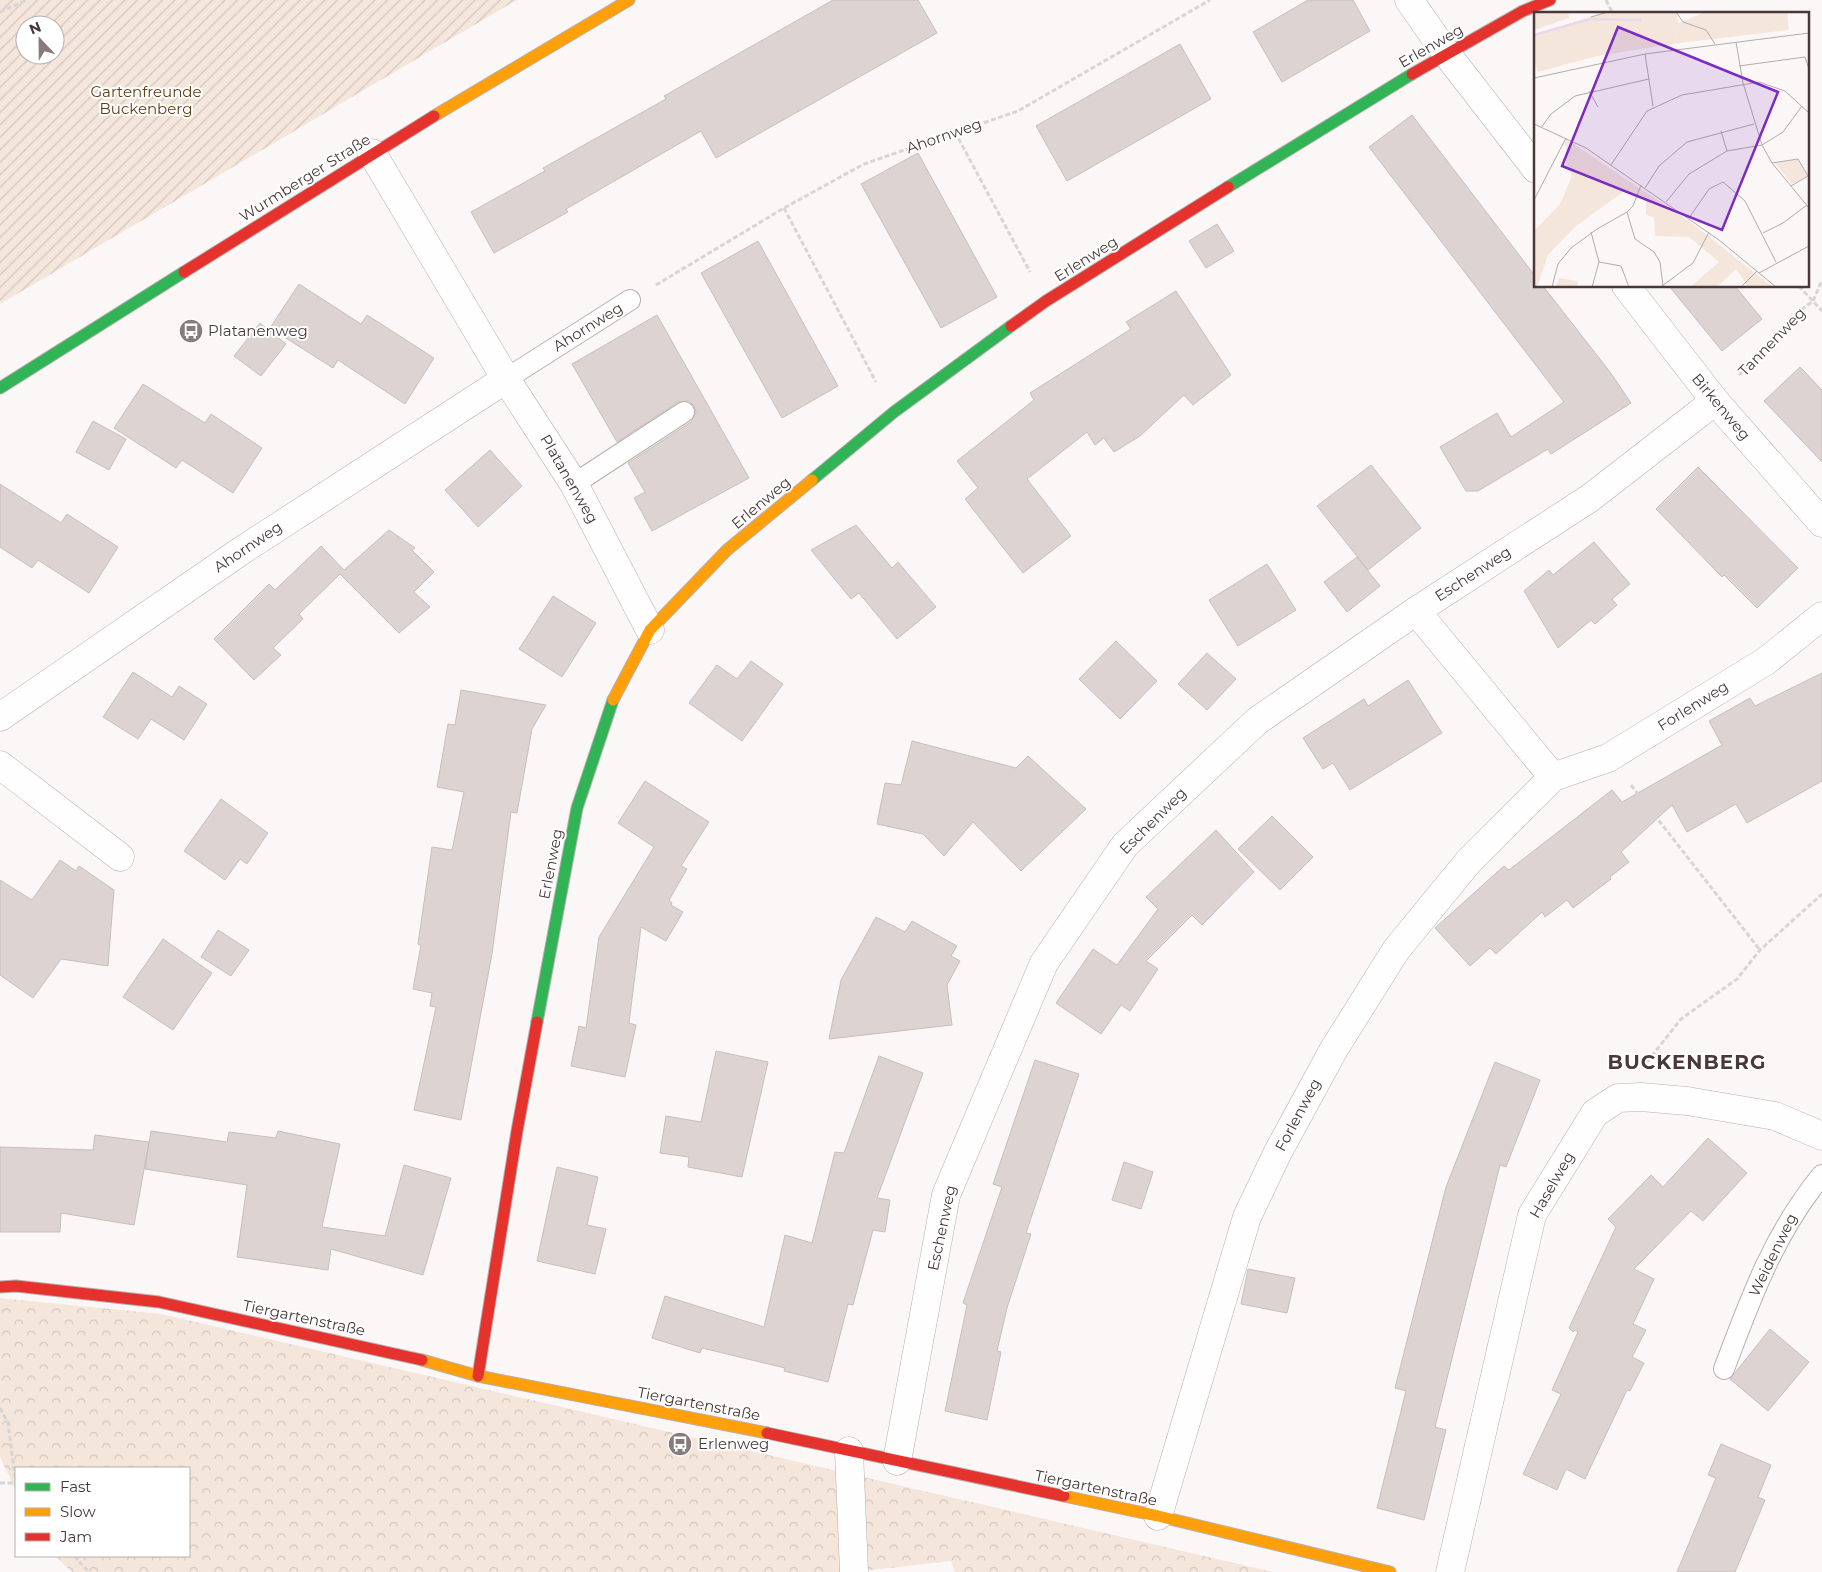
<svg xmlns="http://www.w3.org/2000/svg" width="1822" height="1572" font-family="Montserrat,sans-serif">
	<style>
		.forest { fill: url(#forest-crowns) }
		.garden { fill: url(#garden-furrows); fill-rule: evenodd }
		.building { fill: #ddd3d1; stroke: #c8bfbd }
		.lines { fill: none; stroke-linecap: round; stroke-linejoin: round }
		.lane-casing { stroke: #b8afb0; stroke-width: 22 }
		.street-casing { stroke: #b8afb0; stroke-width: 29 }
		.fast-casing { stroke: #b8afb0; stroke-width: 13 }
		.slow-casing { stroke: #b8afb0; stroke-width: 13 }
		.jam-casing { stroke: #b8afb0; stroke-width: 13 }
		.path { stroke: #d8d5d5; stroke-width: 3; stroke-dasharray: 5 2.5; stroke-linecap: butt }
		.lane { stroke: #fffefe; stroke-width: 20 }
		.street { stroke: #fffefe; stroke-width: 28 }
		.fast { stroke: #30b455; stroke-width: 11 }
		.slow { stroke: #ff9f0a; stroke-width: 11 }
		.jam { stroke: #e5322d; stroke-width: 11 }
		.labels { text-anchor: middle; stroke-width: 4; stroke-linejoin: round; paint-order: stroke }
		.street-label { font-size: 15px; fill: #483839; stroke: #fff }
		.park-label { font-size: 15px; fill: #603d13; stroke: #fff }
		.poi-label { font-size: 15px; fill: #483839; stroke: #fff; text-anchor: start }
		.district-label { font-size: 20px; font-weight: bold; letter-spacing: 1px; fill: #483839; stroke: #fff }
		.inset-river { fill: none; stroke: #ead8ec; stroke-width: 2.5 }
		.inset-road { fill: none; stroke: #b4abab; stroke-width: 1 }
		.view { fill: #7b2cbf; fill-opacity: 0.15; stroke: #7b2cbf; stroke-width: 2.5 }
		.inset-edge { fill: none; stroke: #483839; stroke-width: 2.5 }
	</style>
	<defs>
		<pattern id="forest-crowns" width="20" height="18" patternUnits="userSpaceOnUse" patternTransform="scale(1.25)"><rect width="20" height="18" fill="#f4e6db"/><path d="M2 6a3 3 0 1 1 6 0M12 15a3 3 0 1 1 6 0" fill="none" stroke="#d3c6bd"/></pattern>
		<pattern id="garden-furrows" width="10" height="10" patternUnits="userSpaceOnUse" patternTransform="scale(1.25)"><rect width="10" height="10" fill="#f4e6db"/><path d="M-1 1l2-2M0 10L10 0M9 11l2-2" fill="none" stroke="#d3c6bd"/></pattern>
	</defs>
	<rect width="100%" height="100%" fill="#fcf7f7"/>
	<!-- forest -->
	<polygon class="forest" points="0,1298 161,1314 1273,1572 955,1572 951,1561 854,1572 72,1572 55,1556 189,1556 189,1468 16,1468 16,1491 0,1457"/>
	<!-- garden -->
	<path class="garden" d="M0,0H517L0,304ZM25,25H55V55H25Z"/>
	<!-- building -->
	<g class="building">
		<polygon points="833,0 918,0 937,33 716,158 701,131 566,209 568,212 494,253 471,212 545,171 543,168 666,99 664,96"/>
		<polygon points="1308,0 1353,0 1370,31 1282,82 1253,32"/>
		<polygon points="1180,44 1211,99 1067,181 1036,126"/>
		<polygon points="1412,115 1536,277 1536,286 1543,286 1610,372 1631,403 1551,454 1548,449 1478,491 1466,491 1440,447 1497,413 1511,437 1564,402 1369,147"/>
		<polygon points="918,153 997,297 941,328 861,184"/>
		<polygon points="1217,224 1234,251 1206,268 1189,241"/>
		<polygon points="758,241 838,386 782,418 701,273"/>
		<polygon points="299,284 361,324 367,315 434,358 405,404 338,360 333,368 270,328"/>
		<polygon points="1669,286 1735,286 1762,319 1722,351"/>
		<polygon points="1176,291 1231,375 1193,405 1184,395 1140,436 1114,452 1104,438 1095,445 1087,432 1027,479 1071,536 1023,573 965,499 978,488 957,461 1034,400 1030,393 1131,329 1126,322"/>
		<polygon points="657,315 749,478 652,531 634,498 645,492 628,463 691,422 696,412 694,406 689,401 678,402 617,442 572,364"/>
		<polygon points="260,323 286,344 261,376 234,356"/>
		<polygon points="1800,367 1822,390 1822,462 1764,401"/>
		<polygon points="143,384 205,423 211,414 262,448 233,493 182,460 176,468 114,428"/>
		<polygon points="93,421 126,439 109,470 76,452"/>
		<polygon points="490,450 522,486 478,527 445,490"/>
		<polygon points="1371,465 1421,528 1368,570 1317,506"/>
		<polygon points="1698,467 1798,568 1757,608 1724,575 1722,577 1656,509"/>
		<polygon points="0,484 61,523 67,514 118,547 89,593 38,560 32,568 0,547"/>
		<polygon points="856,525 892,568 898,562 936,607 897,639 859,593 851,599 811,550"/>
		<polygon points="389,530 415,548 412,550 434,572 414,592 430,607 399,633 340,574 299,614 303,619 273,648 281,655 254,680 214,639 269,584 275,590 321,546 344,570"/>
		<polygon points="1594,542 1630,584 1612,599 1617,605 1595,624 1591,620 1558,648 1524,591 1549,570 1553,575"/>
		<polygon points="1357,557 1380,586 1347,612 1324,582"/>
		<polygon points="1267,564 1296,610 1238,646 1209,600"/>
		<polygon points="553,596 596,623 562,677 519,649"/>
		<polygon points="1116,641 1157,681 1120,719 1079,679"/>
		<polygon points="1207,653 1236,679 1207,710 1178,684"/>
		<polygon points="751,661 783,684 742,741 689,703 717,665 737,679"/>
		<polygon points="133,672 172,697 179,686 207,704 184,740 151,719 138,739 103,717"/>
		<polygon points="1822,673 1822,781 1747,823 1736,804 1687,832 1672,805 1621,852 1629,862 1610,877 1611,879 1573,908 1567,900 1545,917 1542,912 1496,954 1490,948 1470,966 1435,928 1504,866 1509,870 1612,790 1622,802 1722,745 1709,721 1750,698 1755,706"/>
		<polygon points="1408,680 1442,733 1350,790 1333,763 1323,769 1303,738 1364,699 1368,706"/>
		<polygon points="461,690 546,705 532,729 517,813 511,812 492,954 461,1120 414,1110 436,1007 430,1006 432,993 413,989 421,945 418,944 432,847 452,850 464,792 437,787 448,724 455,725"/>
		<polygon points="912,741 1016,768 1028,756 1086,809 1021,871 973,822 944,856 923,834 877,824 885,783 901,785"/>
		<polygon points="645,781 709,822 681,866 687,869 669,900 672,903 671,905 683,912 666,941 641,927 629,1023 636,1025 625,1077 571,1066 579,1026 586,1028 599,937 654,847 618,823"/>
		<polygon points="221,799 268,833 247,864 240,859 225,880 184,851"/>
		<polygon points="1272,816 1313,857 1280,890 1238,849"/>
		<polygon points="1216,830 1254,872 1202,925 1192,915 1146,961 1158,969 1130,1011 1121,1005 1101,1034 1056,1003 1093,949 1117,965 1158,909 1146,897"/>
		<polygon points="60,860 76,871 79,866 114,890 108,966 61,959 33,998 0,975 0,880 32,900"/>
		<polygon points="876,917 905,932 912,921 957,946 951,956 960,961 947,985 952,1025 829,1039 841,980"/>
		<polygon points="218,930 249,950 231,976 201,957"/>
		<polygon points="163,939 212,973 173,1030 123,997"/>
		<polygon points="716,1051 768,1062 742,1177 688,1167 689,1157 660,1153 666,1116 701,1122"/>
		<polygon points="879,1056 923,1073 877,1198 890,1200 885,1232 873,1230 853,1305 848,1304 828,1382 784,1371 785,1368 702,1348 700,1353 652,1338 665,1296 764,1327 785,1235 812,1243 835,1152 844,1153"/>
		<polygon points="1035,1060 1079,1074 1026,1233 1031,1234 1007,1308 997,1351 1001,1352 987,1420 945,1411 967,1305 963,1303 1002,1187 993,1184"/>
		<polygon points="1495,1062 1540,1080 1506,1167 1500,1165 1435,1427 1446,1430 1424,1520 1377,1508 1406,1391 1395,1388 1446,1187"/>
		<polygon points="151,1131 227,1142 229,1132 276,1138 278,1131 340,1144 322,1227 385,1236 404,1165 451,1178 423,1275 331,1249 328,1270 237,1257 247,1185 145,1169"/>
		<polygon points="95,1135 149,1142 134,1225 61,1213 60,1232 0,1232 0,1147 93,1150"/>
		<polygon points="1708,1138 1747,1173 1703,1221 1691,1211 1634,1269 1654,1279 1633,1324 1646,1330 1632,1357 1644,1363 1630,1391 1627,1390 1585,1479 1566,1469 1557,1490 1523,1474 1561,1394 1552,1390 1578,1332 1575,1330 1573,1332 1569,1328 1616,1227 1608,1219 1651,1175 1663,1187"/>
		<polygon points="1124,1162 1153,1172 1141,1209 1112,1200"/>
		<polygon points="557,1167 598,1177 587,1225 606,1229 595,1274 537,1261"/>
		<polygon points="1248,1269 1295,1278 1287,1313 1241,1304"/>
		<polygon points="1770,1329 1809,1362 1768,1411 1730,1379"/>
		<polygon points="1721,1444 1771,1465 1758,1497 1765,1500 1735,1572 1677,1572 1716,1478 1708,1475"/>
	</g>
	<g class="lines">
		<!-- lane casing -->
		<g class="lane-casing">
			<g id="lane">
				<polyline points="506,379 630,300"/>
				<polyline points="574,484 684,412"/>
				<path d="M1724,1369C1750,1300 1774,1233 1822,1175"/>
			</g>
		</g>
		<!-- street casing -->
		<g class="street-casing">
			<g id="street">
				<polyline points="1409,0 1446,53 1536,169"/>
				<polyline points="372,153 506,379 574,484 650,630"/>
				<polyline points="1626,286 1715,401 1822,523"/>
				<polyline points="1416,611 1553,777 1608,758 1766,661 1822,616"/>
				<polyline points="0,717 241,551 506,379"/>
				<polyline points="0,765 120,857"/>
				<polyline points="849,1451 854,1572"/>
				<polyline points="897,1461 946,1195 1044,963 1125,845 1257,721 1416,611 1590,498 1715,401"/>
				<polyline points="1158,1516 1247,1217 1278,1152 1334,1049 1396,950 1469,861 1553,777"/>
				<polyline points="1450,1572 1532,1215 1595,1113 1618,1098 1641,1097 1687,1101 1775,1116 1822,1136"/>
			</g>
		</g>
		<!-- fast casing -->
		<g class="fast-casing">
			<g id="fast">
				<polyline points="1228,187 1412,74"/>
				<polyline points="0,388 184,272"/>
				<polyline points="812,480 894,412 1011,326"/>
				<polyline points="537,1022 577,808 613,700"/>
			</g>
		</g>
		<!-- slow casing -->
		<g class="slow-casing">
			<g id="slow">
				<polyline points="434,116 629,0"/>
				<polyline points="613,700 650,630 727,550 812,480"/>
				<polyline points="422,1360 478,1376 767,1433"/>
				<polyline points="1064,1496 1158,1516 1390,1572"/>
			</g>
		</g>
		<!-- jam casing -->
		<g class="jam-casing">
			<g id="jam">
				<polyline points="1412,74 1523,11 1550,0"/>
				<polyline points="184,272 434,116"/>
				<polyline points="1011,326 1046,301 1228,187"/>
				<polyline points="0,1287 16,1286 159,1302 422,1360"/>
				<polyline points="478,1376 517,1131 537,1022"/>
				<polyline points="767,1433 1064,1496"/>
			</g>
		</g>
		<!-- path -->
		<g class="path">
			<polyline points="1606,0 1613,14"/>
			<polyline points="0,12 27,0"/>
			<polyline points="955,132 1030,272"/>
			<polyline points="784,208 876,382"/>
			<polyline points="656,285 784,208 864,164 1018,111 1210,0"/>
			<polyline points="1799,286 1822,311"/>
			<polyline points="1739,375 1800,311 1813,301 1822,280"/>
			<polyline points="1631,785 1760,950"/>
			<polyline points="1647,1062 1681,1019 1737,979 1760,950 1822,894"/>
			<polyline points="0,1408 8,1423 16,1485"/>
			<polyline points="0,1483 14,1483"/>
			<polyline points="74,1556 89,1572"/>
		</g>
		<!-- lane -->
		<use href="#lane" class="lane"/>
		<!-- street -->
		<use href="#street" class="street"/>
		<!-- fast -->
		<use href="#fast" class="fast"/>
		<!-- slow -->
		<use href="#slow" class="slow"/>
		<!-- jam -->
		<use href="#jam" class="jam"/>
	</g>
	<!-- icons -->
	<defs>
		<g id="bus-disc" transform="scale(1.25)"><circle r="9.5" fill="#877b7c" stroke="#fff"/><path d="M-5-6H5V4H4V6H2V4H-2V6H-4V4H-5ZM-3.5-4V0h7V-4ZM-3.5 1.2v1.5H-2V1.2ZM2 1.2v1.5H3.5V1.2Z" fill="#fff"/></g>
	</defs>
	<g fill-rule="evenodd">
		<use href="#bus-disc" x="191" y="331"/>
		<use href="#bus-disc" x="680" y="1444"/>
	</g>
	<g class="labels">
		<!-- street labels -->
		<g class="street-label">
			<text transform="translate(1431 46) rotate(-30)" y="5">Erlenweg</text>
			<text transform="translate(944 136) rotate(-19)" y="5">Ahornweg</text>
			<text transform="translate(305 178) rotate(-32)" y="5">Wurmberger Straße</text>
			<text transform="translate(1086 259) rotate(-32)" y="5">Erlenweg</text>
			<text transform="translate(588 327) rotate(-32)" y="5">Ahornweg</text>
			<text transform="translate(1772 342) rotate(-46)" y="5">Tannenweg</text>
			<text transform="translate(1721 407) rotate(50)" y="5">Birkenweg</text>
			<text transform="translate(569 479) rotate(60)" y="5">Platanenweg</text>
			<text transform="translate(761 503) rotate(-40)" y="5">Erlenweg</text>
			<text transform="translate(248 547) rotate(-34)" y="5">Ahornweg</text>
			<text transform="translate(1473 574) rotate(-33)" y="5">Eschenweg</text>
			<text transform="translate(1693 706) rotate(-32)" y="5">Forlenweg</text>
			<text transform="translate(1153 821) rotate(-45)" y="5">Eschenweg</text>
			<text transform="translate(551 864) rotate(-79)" y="5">Erlenweg</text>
			<text transform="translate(1298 1115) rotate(-62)" y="5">Forlenweg</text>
			<text transform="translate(1552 1185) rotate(-60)" y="5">Haselweg</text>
			<text transform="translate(942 1228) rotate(-78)" y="5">Eschenweg</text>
			<text transform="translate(1773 1255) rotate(-64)" y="5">Weidenweg</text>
			<text transform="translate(304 1318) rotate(12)" y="5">Tiergartenstraße</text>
			<text transform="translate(699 1404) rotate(11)" y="5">Tiergartenstraße</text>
			<text transform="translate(1096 1488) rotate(12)" y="5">Tiergartenstraße</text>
		</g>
		<!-- park labels -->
		<g class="park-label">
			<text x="146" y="97">Gartenfreunde<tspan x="146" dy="17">Buckenberg</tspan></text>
		</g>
		<!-- poi labels -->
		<g class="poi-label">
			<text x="208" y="336">Platanenweg</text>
			<text x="698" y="1449">Erlenweg</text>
		</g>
		<!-- district labels -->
		<g class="district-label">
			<text x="1687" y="1069">BUCKENBERG</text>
		</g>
	</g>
	<!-- overview -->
	<g transform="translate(1534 12)">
		<rect width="275" height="275" fill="#fcf7f7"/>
		<path d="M171,0H253L255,18L146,31L142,25L145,11ZM31,126L159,212L239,275H214L202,257L183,275H156L185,250L155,225L121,224L120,205L112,203V186L89,180L41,215L14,243L3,275H0V219L26,192L38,164L33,153ZM263,147L274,164L258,172L241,151ZM25,266L44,269L43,275H22Z" fill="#f4e6db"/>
		<path d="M0,0H34L35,6L0,18ZM71,0H141L145,11L142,25L146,31L63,44L4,60L0,49V23Z" fill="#f4e6db"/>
		<path class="inset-river" d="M0,23L56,7L107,8"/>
		<path class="inset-road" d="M142,0L149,10L172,18L181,32M57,5L74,0M202,30L209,71L228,133L238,151L275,196M111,42L119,94M205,54L271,45L275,57M0,66L111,42L275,21M55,79L64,95M0,112L52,136L185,228L242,275M7,116L17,102L41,84L115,67M187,119L193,139L228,133L249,120L268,94M238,151L264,147L274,164L257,174M77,153L113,99L148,83L225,70L251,79L275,101M111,176L125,154L153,130L220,112M0,188L32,126M132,190L155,162L193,139M93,200L101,227L120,240L126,250L129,274M155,206L175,177L189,170L211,189L242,250M57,220L65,250L58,275M229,221L249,211L273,193M65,250L87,254L95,275M225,261L275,234M128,274L159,251L175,220M18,275L24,252L37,236L63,217L93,200L99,194L107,173M207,275L223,259"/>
		<path class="view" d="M84,15L244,80L188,218L28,154Z"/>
		<rect width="275" height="275" class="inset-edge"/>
	</g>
	<!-- legend -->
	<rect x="15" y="1467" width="175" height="90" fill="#ffffff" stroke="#b6afb0"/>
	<rect x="25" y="1483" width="25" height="8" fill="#30b455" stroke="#b6afb0"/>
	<text x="60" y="1492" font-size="15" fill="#483839">Fast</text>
	<rect x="25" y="1508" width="25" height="8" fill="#ff9f0a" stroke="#b6afb0"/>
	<text x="60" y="1517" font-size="15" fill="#483839">Slow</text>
	<rect x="25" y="1533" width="25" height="8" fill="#e5322d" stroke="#b6afb0"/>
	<text x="60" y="1542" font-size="15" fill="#483839">Jam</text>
	<!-- north arrow -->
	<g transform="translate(40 40) rotate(338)"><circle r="24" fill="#ffffff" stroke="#b6afb0"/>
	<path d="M0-4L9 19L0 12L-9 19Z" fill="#877b7c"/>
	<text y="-8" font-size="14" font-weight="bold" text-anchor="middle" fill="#483839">N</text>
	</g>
</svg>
